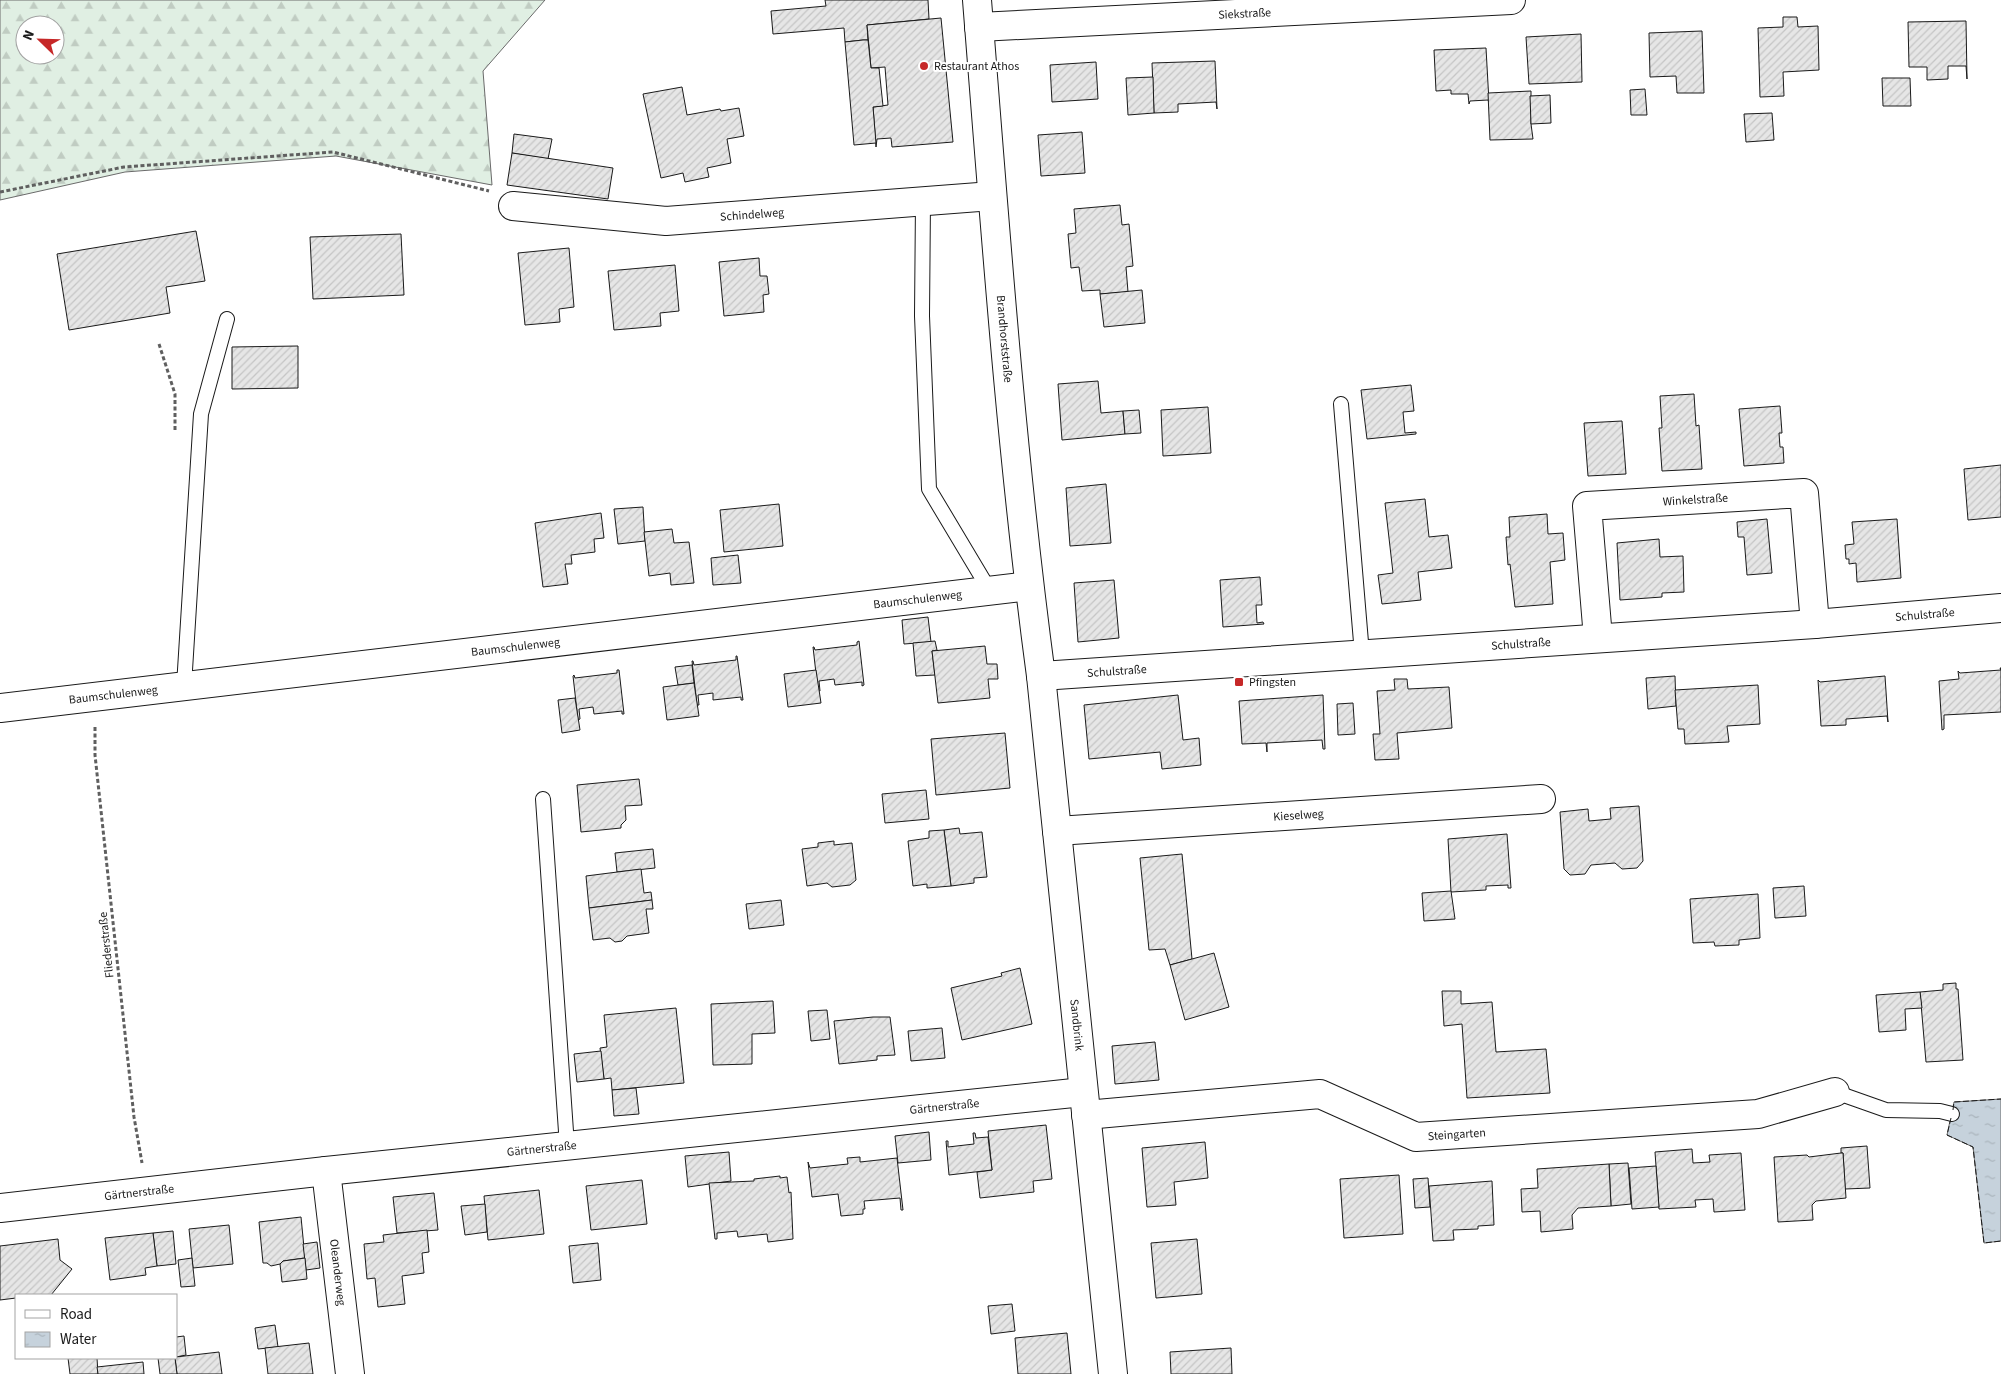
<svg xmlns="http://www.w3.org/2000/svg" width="2001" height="1374" font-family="'Source Sans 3',sans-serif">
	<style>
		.forest { fill: url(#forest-firs); stroke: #6a6a6a; fill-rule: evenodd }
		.water { fill: url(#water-ripples); stroke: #6a6a6a }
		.building { fill: url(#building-hatch); stroke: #1a1a1a }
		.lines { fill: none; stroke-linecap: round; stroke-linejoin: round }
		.service-casing { stroke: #1a1a1a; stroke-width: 16 }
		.minor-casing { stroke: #1a1a1a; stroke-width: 30 }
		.path { stroke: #5f5f5f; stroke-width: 3; stroke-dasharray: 4 2.5; stroke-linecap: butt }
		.service { stroke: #fff; stroke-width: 14 }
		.minor { stroke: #fff; stroke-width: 28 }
		.fence { stroke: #1a1a1a; stroke-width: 1; stroke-dasharray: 6 2.5; stroke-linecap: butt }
		.poi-dot { fill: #c62828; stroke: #fff; stroke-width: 2 }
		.labels { text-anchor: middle; stroke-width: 4; stroke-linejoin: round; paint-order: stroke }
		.street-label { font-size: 12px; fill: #1a1a1a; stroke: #fff }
		.poi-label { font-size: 12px; fill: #1a1a1a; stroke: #fff; text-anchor: start }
	</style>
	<defs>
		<pattern id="forest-firs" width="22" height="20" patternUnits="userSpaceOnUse" patternTransform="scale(1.25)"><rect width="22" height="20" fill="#e0efe3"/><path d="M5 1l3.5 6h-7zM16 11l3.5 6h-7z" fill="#c0ccc2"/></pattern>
		<pattern id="water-ripples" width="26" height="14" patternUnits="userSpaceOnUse" patternTransform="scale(1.25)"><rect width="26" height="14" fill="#c6d2dc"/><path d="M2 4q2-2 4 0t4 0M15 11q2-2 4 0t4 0" fill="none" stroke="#aab4bc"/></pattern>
		<pattern id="building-hatch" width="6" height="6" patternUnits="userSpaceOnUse" patternTransform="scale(1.25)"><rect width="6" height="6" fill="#e6e6e6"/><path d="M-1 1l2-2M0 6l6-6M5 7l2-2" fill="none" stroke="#c5c5c5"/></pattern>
	</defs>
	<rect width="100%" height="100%" fill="#fff"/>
	<!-- forest -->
	<path class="forest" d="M0,0H545L483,71L492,185L336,156L125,172L0,200ZM25,25H55V55H25Z"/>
	<!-- water -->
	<polygon class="water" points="2001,1099 2001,1241 1984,1243 1973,1147 1947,1135 1954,1102"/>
	<!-- building -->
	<g class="building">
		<polygon points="825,0 928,0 929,19 867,25 868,40 863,40 845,42 844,28 773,34 771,11 826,6"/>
		<polygon points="1783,17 1797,17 1798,27 1818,26 1819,70 1783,72 1784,96 1760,97 1758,28 1783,27"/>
		<polygon points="941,18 953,142 892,147 891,138 877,139 876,147 873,107 888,105 885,67 871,68 867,25"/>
		<polygon points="1966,21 1967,79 1966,66 1948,66 1948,79 1927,80 1927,67 1909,67 1908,22"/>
		<polygon points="1702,31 1704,93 1677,93 1676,76 1650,77 1649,33"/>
		<polygon points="1581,34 1582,82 1529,84 1526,37"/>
		<polygon points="863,40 868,40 871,68 879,68 883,106 873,107 876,143 854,145 845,42"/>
		<polygon points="1486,48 1489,102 1488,100 1470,101 1469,104 1468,94 1451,94 1451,90 1436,91 1434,50"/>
		<polygon points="1215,61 1217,109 1216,102 1178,104 1178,112 1154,113 1152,63"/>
		<polygon points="1096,62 1098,99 1052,102 1050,65"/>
		<polygon points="1153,77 1154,113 1128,115 1126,78"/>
		<polygon points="1882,78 1910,78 1911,106 1883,106"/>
		<polygon points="682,87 687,115 720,109 721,111 739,108 744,136 727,139 731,163 707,168 709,177 685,182 683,173 661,178 643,94"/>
		<polygon points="1645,89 1647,115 1631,115 1630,90"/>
		<polygon points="1531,91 1531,124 1533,139 1490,140 1488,93"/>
		<polygon points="1550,95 1551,123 1531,124 1530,96"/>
		<polygon points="1772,113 1774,140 1746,142 1744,114"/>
		<polygon points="1082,132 1085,173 1041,176 1038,135"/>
		<polygon points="514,134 552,139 548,159 512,153"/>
		<polygon points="512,153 613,168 608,199 507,185"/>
		<polygon points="1120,205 1122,225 1129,224 1133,266 1126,267 1128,292 1100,294 1100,290 1082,291 1079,267 1071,268 1068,234 1076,233 1074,209"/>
		<polygon points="196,231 205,281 166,287 170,313 69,330 57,254"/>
		<polygon points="401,234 404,295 313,299 310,237"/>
		<polygon points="569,248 574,307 559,309 560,322 525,325 518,253"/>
		<polygon points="759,258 760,276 767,276 769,294 763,295 764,312 724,316 719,262"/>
		<polygon points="675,265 679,311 660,313 661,326 614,330 608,271"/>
		<polygon points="1142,290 1145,323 1104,327 1100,294"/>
		<polygon points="298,346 298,388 232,389 232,347"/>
		<polygon points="1098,381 1101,413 1123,411 1125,434 1062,440 1058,384"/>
		<polygon points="1411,385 1414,411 1403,412 1405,433 1416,432 1416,434 1367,439 1361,390"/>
		<polygon points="1694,394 1696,426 1699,425 1702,469 1662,471 1659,428 1662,428 1660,396"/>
		<polygon points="1780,406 1782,433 1779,433 1780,447 1783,447 1784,463 1744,466 1739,409"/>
		<polygon points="1208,407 1211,453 1163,456 1161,410"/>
		<polygon points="1139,410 1141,433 1125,434 1123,411"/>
		<polygon points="1622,421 1626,474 1588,476 1584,423"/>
		<polygon points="2001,465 2001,517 1968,520 1964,469"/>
		<polygon points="1106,484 1111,543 1070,546 1066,488"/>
		<polygon points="1425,499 1429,537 1448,535 1452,568 1418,572 1421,600 1382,604 1378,575 1393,573 1385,503"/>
		<polygon points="779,504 783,546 724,552 720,510"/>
		<polygon points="643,507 645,541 618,544 614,509"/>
		<polygon points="601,513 604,538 594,539 595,552 571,555 572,564 565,564 568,584 543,587 535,523"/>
		<polygon points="1547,514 1548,534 1563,533 1565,560 1550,562 1553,604 1515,607 1510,564 1508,565 1506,537 1510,537 1509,517"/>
		<polygon points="1767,519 1772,573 1747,575 1744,537 1738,537 1737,522"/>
		<polygon points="1897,519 1901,578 1857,582 1856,563 1849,564 1849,559 1846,559 1845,545 1854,544 1852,522"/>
		<polygon points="672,529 674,543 689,542 694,583 671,585 670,573 649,576 644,532"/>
		<polygon points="1659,539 1660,557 1683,556 1684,592 1662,593 1662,597 1620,600 1617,543"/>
		<polygon points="738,555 741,583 713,585 711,558"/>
		<polygon points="1260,577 1262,605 1256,605 1257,623 1263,622 1264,624 1223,627 1220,580"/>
		<polygon points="1114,580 1119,638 1078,642 1074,583"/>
		<polygon points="928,617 931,642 904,644 902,620"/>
		<polygon points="859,641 864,685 862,686 862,682 835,685 834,679 819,681 820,691 818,691 813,647 814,647 815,650 857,645 857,642"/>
		<polygon points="935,641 937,650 932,651 935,675 916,676 913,643"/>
		<polygon points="985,646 987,664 997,664 998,679 988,679 990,698 938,703 932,651"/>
		<polygon points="736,656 737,656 743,700 741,700 741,697 713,700 713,693 698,695 699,705 697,705 692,661 693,661 694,665 736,660"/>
		<polygon points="692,665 694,683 678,685 675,667"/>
		<polygon points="2000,668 2001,668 2001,712 1944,715 1944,729 1942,730 1939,681 1959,679 1958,671 1960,673 2001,670"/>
		<polygon points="617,670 619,670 624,714 622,714 622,711 594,714 593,707 579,709 580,719 578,720 573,676 574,675 575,678 617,673"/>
		<polygon points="816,670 821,703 788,707 784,674"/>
		<polygon points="1675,676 1676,706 1648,709 1646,678"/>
		<polygon points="1885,676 1888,722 1887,716 1846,719 1846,725 1821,726 1818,680 1820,682"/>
		<polygon points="1394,679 1407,679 1408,689 1449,687 1452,728 1397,733 1399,759 1375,760 1373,734 1380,734 1377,691 1395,690"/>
		<polygon points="694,683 699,716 667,720 663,687"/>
		<polygon points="1758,685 1760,724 1727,726 1729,742 1685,744 1684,729 1678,729 1675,690"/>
		<polygon points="1178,695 1183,740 1199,738 1201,765 1162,769 1160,752 1089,759 1084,705"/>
		<polygon points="1323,695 1325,749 1323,749 1322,740 1267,743 1267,752 1266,743 1242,744 1239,701"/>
		<polygon points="575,698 580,730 562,733 558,700"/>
		<polygon points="1353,703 1355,734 1338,735 1337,704"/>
		<polygon points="1005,733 1010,788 936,795 931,739"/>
		<polygon points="639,779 642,805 625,806 626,820 621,825 621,828 581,832 577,785"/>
		<polygon points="926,790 929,819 885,823 882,794"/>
		<polygon points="1639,806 1643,861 1637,868 1622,869 1615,863 1591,865 1585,874 1570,875 1564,869 1560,812 1588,809 1589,821 1611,819 1610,808"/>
		<polygon points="959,828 960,834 982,832 987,877 974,878 974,883 951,886 944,830"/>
		<polygon points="944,830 951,886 927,888 927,884 913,886 908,841 929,838 929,831"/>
		<polygon points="1507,834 1511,888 1508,888 1508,885 1486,886 1486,890 1451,892 1448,839"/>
		<polygon points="834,841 834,845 852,843 856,880 850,885 832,887 827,883 807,886 802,849 818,847 818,843"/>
		<polygon points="653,849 655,868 617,872 615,853"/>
		<polygon points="1182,854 1192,959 1170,965 1165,949 1149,950 1140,858"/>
		<polygon points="641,869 644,893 651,892 652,900 589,908 586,876"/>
		<polygon points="1804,886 1806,916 1775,918 1773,888"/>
		<polygon points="1451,891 1455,919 1424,921 1422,893"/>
		<polygon points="1758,894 1760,938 1739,940 1739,945 1715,946 1714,942 1693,943 1690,899"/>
		<polygon points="652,900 653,909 646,909 649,933 627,936 622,941 615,942 610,938 593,940 589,908"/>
		<polygon points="781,900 784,925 749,929 746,904"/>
		<polygon points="1214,953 1229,1007 1185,1020 1170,965"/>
		<polygon points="1020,968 1032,1024 962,1040 951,988 1002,976 1001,973"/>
		<polygon points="1956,983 1956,989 1958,989 1963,1060 1926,1062 1920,992 1943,990 1943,984"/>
		<polygon points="1442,991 1461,991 1461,1004 1492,1002 1496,1052 1546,1049 1550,1093 1467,1098 1462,1024 1444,1026"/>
		<polygon points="1920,992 1922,1008 1905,1009 1906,1030 1879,1032 1876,995"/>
		<polygon points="773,1001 775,1033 752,1034 752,1064 713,1065 711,1004"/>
		<polygon points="676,1008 684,1083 612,1090 611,1078 604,1079 600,1048 607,1047 604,1015"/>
		<polygon points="827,1010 830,1039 811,1041 808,1011"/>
		<polygon points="873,1017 890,1017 895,1055 877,1056 877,1060 839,1064 834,1021"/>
		<polygon points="942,1028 945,1058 911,1061 908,1031"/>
		<polygon points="1155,1042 1159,1080 1115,1084 1112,1046"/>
		<polygon points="601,1051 604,1079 577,1082 574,1054"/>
		<polygon points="636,1088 639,1114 614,1116 612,1090"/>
		<polygon points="1046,1125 1052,1179 1033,1181 1034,1192 980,1198 977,1172 992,1170 988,1131"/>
		<polygon points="929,1132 931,1160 898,1163 895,1136"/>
		<polygon points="973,1133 975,1133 976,1138 988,1137 992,1170 949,1175 946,1141 948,1141 948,1147 974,1144"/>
		<polygon points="1205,1142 1208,1178 1174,1182 1176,1205 1147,1207 1142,1148"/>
		<polygon points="1867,1146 1870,1188 1845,1189 1843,1153 1841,1153 1841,1148"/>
		<polygon points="1692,1149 1693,1163 1710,1162 1709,1155 1741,1153 1745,1210 1714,1212 1713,1199 1695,1200 1696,1207 1659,1209 1655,1152"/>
		<polygon points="729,1152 731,1181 688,1187 685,1156"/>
		<polygon points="1841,1153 1843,1153 1846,1198 1816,1201 1812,1205 1813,1220 1778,1222 1774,1157 1807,1155 1809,1157"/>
		<polygon points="860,1157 860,1162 897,1158 903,1210 901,1210 900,1198 864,1201 865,1209 863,1209 863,1214 841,1216 838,1194 812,1197 808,1162 810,1168 848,1164 847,1158"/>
		<polygon points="1628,1163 1631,1204 1611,1206 1609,1164"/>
		<polygon points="1609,1164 1611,1206 1578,1208 1572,1215 1573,1229 1541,1232 1540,1211 1522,1212 1521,1189 1538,1188 1537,1169"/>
		<polygon points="1656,1166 1659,1207 1632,1209 1629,1168"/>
		<polygon points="1399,1175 1403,1234 1344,1238 1340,1179"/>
		<polygon points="780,1176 780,1178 787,1177 789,1193 791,1192 793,1239 768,1242 767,1234 738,1237 737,1231 717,1233 717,1239 715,1239 709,1183 754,1181 754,1179"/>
		<polygon points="1428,1178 1430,1207 1415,1208 1413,1179"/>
		<polygon points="642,1180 647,1224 591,1230 586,1186"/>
		<polygon points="1492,1181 1494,1225 1478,1226 1478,1229 1453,1230 1454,1240 1433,1241 1429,1186"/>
		<polygon points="539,1190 544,1234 488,1240 484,1196"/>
		<polygon points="434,1193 438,1230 397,1233 393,1197"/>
		<polygon points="485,1204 487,1232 465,1235 461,1206"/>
		<polygon points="301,1217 305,1258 283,1261 280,1264 271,1266 267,1263 263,1263 259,1222"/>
		<polygon points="229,1225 233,1264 193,1268 189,1229"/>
		<polygon points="427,1230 429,1252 422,1253 424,1273 402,1276 405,1304 378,1307 375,1278 367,1279 364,1244 384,1242 383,1235"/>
		<polygon points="173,1231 176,1264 157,1266 153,1233"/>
		<polygon points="153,1233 157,1266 145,1268 146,1275 110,1280 105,1238"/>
		<polygon points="58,1239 60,1260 72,1269 51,1295 16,1295 16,1298 0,1300 0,1246"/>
		<polygon points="1197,1239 1202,1294 1156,1298 1151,1243"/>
		<polygon points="317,1242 320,1268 306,1270 303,1244"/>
		<polygon points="598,1243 601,1280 573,1283 569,1246"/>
		<polygon points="192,1258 195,1286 181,1287 178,1260"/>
		<polygon points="305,1258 307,1279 282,1282 280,1264 283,1261"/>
		<polygon points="1012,1304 1015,1331 991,1334 988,1306"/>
		<polygon points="275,1325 278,1347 258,1349 255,1328"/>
		<polygon points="1067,1333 1071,1374 1018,1374 1015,1338"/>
		<polygon points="184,1336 186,1355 176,1357 176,1337"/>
		<polygon points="309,1343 313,1374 268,1374 265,1348"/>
		<polygon points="1231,1348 1232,1374 1171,1374 1170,1352"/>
		<polygon points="219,1352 222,1374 177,1374 175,1358 176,1357"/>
		<polygon points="68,1358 97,1358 98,1374 70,1374"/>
		<polygon points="158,1358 175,1358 177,1374 160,1374"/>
		<polygon points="143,1362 144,1374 98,1374 97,1367"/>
	</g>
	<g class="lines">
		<!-- service casing -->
		<g class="service-casing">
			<g id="service">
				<polyline points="923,201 922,316 929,489 990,591"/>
				<polyline points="1341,404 1362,654"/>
				<polyline points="184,686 201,414 227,319"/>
				<polyline points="543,799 567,1146"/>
				<polyline points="1835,1092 1886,1110 1940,1111 1952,1114"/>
			</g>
		</g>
		<!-- minor casing -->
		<g class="minor-casing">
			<g id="minor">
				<path id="s1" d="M977,0C995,226 1011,452 1041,676L1113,1374"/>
				<path id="s2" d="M979,27L1511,0"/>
				<path id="s3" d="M513,206L666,221L992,196"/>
				<path id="s4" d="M1598,638L1587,506L1804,493L1815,624"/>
				<path id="s5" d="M1041,676L1815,624L2001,608"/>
				<path id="s6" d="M0,708L1029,586"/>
				<path id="s7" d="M1057,831L1541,799"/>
				<path id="s8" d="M1086,1115L1320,1094L1416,1137L1758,1114L1835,1092"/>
				<path id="s9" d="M326,1171L350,1374"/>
				<path id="s10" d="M0,1208L326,1171L1083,1092"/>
			</g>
		</g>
		<!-- path -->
		<g class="path">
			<polyline points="0,192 124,167 333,152 489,191"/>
			<polyline points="159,344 175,394 175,432"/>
			<polyline points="95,727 95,755 134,1117 142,1163"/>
		</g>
		<!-- service -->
		<use href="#service" class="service"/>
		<!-- minor -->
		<use href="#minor" class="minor"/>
		<!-- fence -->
		<g class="fence">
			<polyline points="1953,1110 1954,1102 2001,1099"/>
			<polyline points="1951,1118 1947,1135 1973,1147 1984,1243 2001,1241"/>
		</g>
	</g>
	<!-- markers -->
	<g class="poi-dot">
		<circle cx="924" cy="66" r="5"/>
		<rect x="1234" y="677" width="10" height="10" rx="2.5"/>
	</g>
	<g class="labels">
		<!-- street labels -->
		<g class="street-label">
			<text dy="4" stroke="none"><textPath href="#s2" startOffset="266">Siekstraße</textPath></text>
			<text dy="4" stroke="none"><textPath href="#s3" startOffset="240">Schindelweg</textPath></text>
			<text dy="4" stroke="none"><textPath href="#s1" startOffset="340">Brandhorststraße</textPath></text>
			<text dy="4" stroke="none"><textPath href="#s4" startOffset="241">Winkelstraße</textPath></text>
			<text dy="4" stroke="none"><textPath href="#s6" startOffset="924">Baumschulenweg</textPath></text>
			<text dy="4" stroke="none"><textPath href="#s5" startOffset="886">Schulstraße</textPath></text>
			<text dy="4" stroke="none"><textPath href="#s5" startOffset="481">Schulstraße</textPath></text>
			<text dy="4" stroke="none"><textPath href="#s6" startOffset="519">Baumschulenweg</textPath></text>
			<text dy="4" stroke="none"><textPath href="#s5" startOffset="76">Schulstraße</textPath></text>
			<text dy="4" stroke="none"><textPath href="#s6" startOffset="114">Baumschulenweg</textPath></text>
			<text dy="4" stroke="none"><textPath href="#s7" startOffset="242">Kieselweg</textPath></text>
			<text transform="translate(106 945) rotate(-96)" y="4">Fliederstraße</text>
			<text dy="4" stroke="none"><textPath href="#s1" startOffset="1030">Sandbrink</textPath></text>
			<text dy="4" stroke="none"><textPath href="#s10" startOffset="950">Gärtnerstraße</textPath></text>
			<text dy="4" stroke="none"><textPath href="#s8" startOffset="381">Steingarten</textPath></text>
			<text dy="4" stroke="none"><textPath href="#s10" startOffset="545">Gärtnerstraße</textPath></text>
			<text dy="4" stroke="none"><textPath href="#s10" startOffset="140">Gärtnerstraße</textPath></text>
			<text dy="4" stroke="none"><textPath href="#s9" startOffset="102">Oleanderweg</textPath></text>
		</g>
		<!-- poi labels -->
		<g class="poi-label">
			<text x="934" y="70">Restaurant Athos</text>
			<text x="1249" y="686">Pfingsten</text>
		</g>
	</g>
	<!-- legend -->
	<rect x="15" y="1294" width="162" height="65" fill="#ffffff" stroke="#a3a3a3"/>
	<rect x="25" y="1310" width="25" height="8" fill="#ffffff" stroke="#a3a3a3"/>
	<text x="60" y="1319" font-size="15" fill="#1a1a1a">Road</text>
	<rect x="25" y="1332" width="25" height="15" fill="url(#water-ripples)" stroke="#a3a3a3"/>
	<text x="60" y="1344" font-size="15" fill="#1a1a1a">Water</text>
	<!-- north arrow -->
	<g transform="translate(40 40) rotate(293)"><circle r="24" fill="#ffffff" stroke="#a3a3a3"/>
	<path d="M0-4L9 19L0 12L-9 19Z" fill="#c62828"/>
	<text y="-8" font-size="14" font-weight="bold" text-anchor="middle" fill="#1a1a1a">N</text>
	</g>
</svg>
